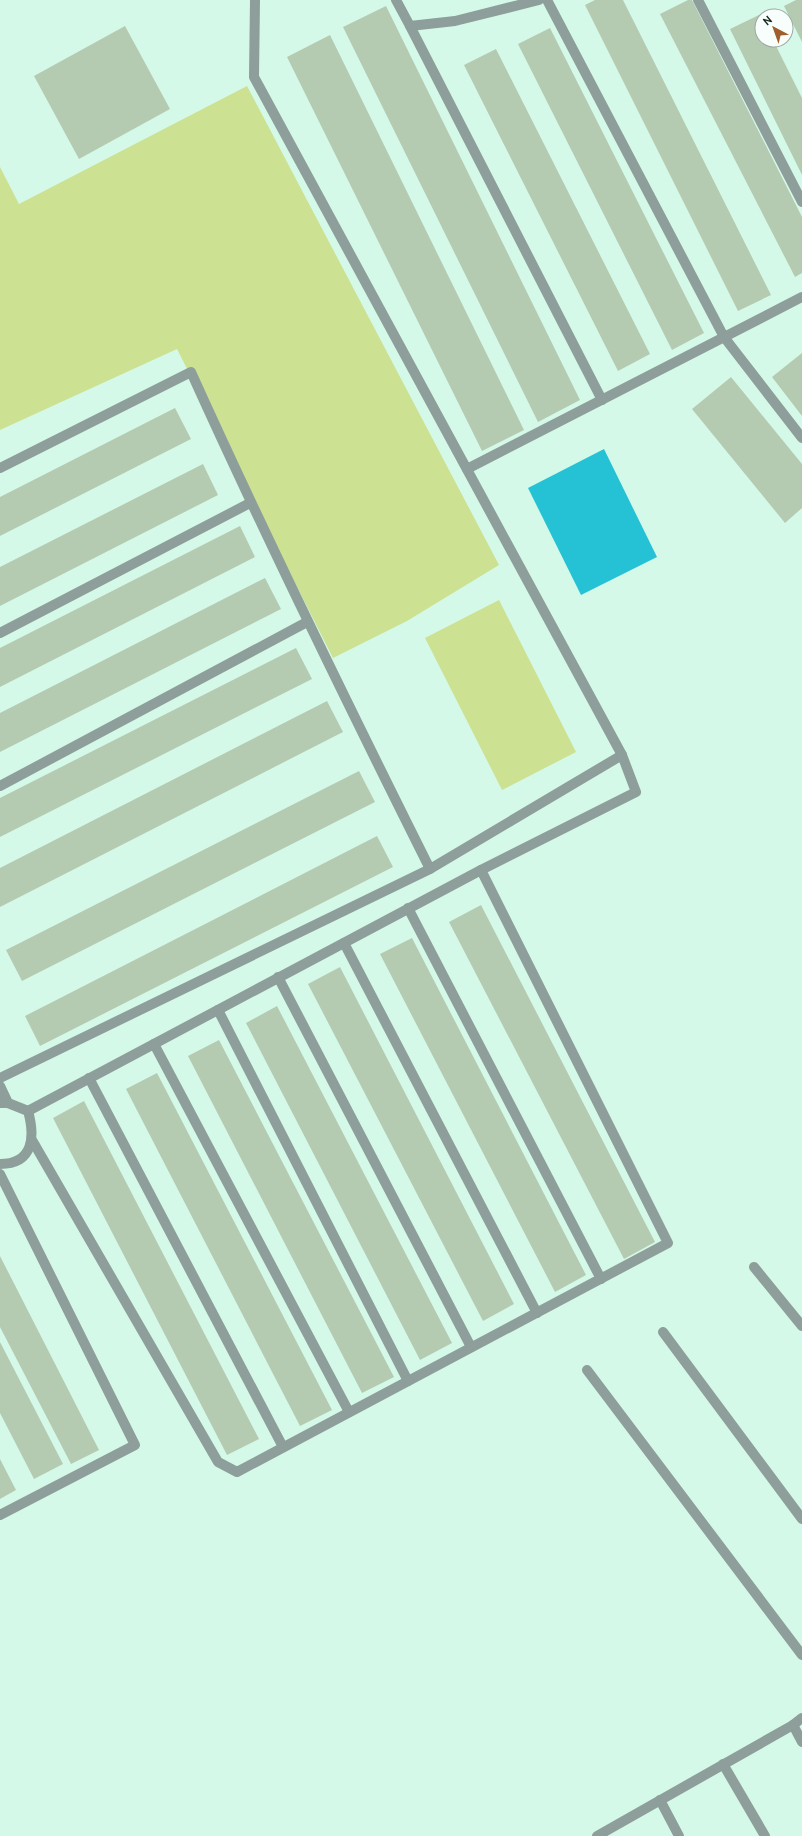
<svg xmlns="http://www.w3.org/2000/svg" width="802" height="1836" font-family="Overpass,sans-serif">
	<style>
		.green { fill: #cce191 }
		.water { fill: #25c2d6 }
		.building { fill: #b4cbb1 }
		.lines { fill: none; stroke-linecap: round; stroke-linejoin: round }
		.service { stroke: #8d9e9b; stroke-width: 10 }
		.minor { stroke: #8d9e9b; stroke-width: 10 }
		.tertiary { stroke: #8d9e9b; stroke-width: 10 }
	</style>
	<rect width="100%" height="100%" fill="#d5f9e8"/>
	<!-- green -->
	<g class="green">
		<polygon points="247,86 499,565 407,621 333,658 177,349 0,430 0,167 19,204"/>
		<polygon points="499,600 576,752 502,790 425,638"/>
	</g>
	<!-- water -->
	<polygon class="water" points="604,449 657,557 581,595 528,488"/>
	<!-- building -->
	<g class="building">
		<polygon points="595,0 623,0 771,295 738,311 585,5"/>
		<polygon points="688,0 692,0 802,217 802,273 795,277 660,14"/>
		<polygon points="796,0 802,0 802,42 784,6"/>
		<polygon points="386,6 580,400 538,422 343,27"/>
		<polygon points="761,14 762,40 773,40 802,98 802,175 730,29"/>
		<polygon points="125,26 170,109 79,159 34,76"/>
		<polygon points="550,28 704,333 672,350 518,44"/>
		<polygon points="330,35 524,430 482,451 287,57"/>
		<polygon points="496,49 650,354 618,371 464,65"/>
		<polygon points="802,353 802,416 772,377"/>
		<polygon points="731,377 802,464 802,508 785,523 692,409"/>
		<polygon points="175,408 191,439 0,536 0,497"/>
		<polygon points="203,464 218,495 0,606 0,567"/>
		<polygon points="240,526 255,557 0,687 0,648"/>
		<polygon points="265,578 281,609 0,752 0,713"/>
		<polygon points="296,648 312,679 0,837 0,798"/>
		<polygon points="327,701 343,732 0,907 0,868"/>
		<polygon points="359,771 375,802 22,981 6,950"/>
		<polygon points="377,836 393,867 40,1046 25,1016"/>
		<polygon points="481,905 655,1242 624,1259 449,922"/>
		<polygon points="412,938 586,1275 555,1292 380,954"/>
		<polygon points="340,967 514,1304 483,1321 308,984"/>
		<polygon points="277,1006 452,1343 420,1360 246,1023"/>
		<polygon points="219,1040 394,1377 362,1393 188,1056"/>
		<polygon points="157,1073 332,1410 300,1426 126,1089"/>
		<polygon points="84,1101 259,1439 227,1455 53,1118"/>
		<polygon points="0,1256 99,1450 71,1464 0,1327"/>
		<polygon points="0,1342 63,1464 34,1479 0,1413"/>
		<polygon points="0,1459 16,1490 0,1499"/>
	</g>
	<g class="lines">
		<!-- service -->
		<g class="service">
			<polyline points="396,0 410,26 455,21 539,0"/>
			<polyline points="547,0 724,337 802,438"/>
			<polyline points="698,0 802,202"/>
			<polyline points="410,26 602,400"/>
			<path d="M0,468L191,372C267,540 348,705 430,869L0,1078"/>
			<polyline points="467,469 802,297"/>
			<polyline points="0,633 250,503"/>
			<polyline points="0,786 307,622"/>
			<polyline points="430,869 622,755"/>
			<polyline points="408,908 601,1279"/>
			<polyline points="344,943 537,1313"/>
			<polyline points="278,977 471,1347"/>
			<polyline points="218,1010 408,1381"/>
			<polyline points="154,1044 349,1412"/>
			<polyline points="89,1078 283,1447"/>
			<polyline points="0,1086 8,1103"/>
			<path d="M0,1103H8L28,1111C35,1136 34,1164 0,1164"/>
			<polyline points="28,1111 481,870 636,792 622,755 254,77 255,0"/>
			<polyline points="32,1140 218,1462 237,1472 668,1243 481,870"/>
			<polyline points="0,1174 135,1445 0,1515"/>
		</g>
		<!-- minor -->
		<g class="minor">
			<polyline points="754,1267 802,1326"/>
			<polyline points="663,1332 802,1519"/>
			<polyline points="587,1370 802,1655"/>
			<polyline points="793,1725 802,1742"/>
			<polyline points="723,1764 765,1836"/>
			<polyline points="660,1800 679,1836"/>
		</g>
		<!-- tertiary -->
		<polyline class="tertiary" points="597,1836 793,1725 802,1718"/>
	</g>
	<!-- north arrow -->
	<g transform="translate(774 28) rotate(319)"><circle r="19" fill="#f7fefb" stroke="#9da7a3"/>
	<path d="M0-3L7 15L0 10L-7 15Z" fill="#a05e2c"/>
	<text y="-6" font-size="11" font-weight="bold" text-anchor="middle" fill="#17251e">N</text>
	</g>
</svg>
